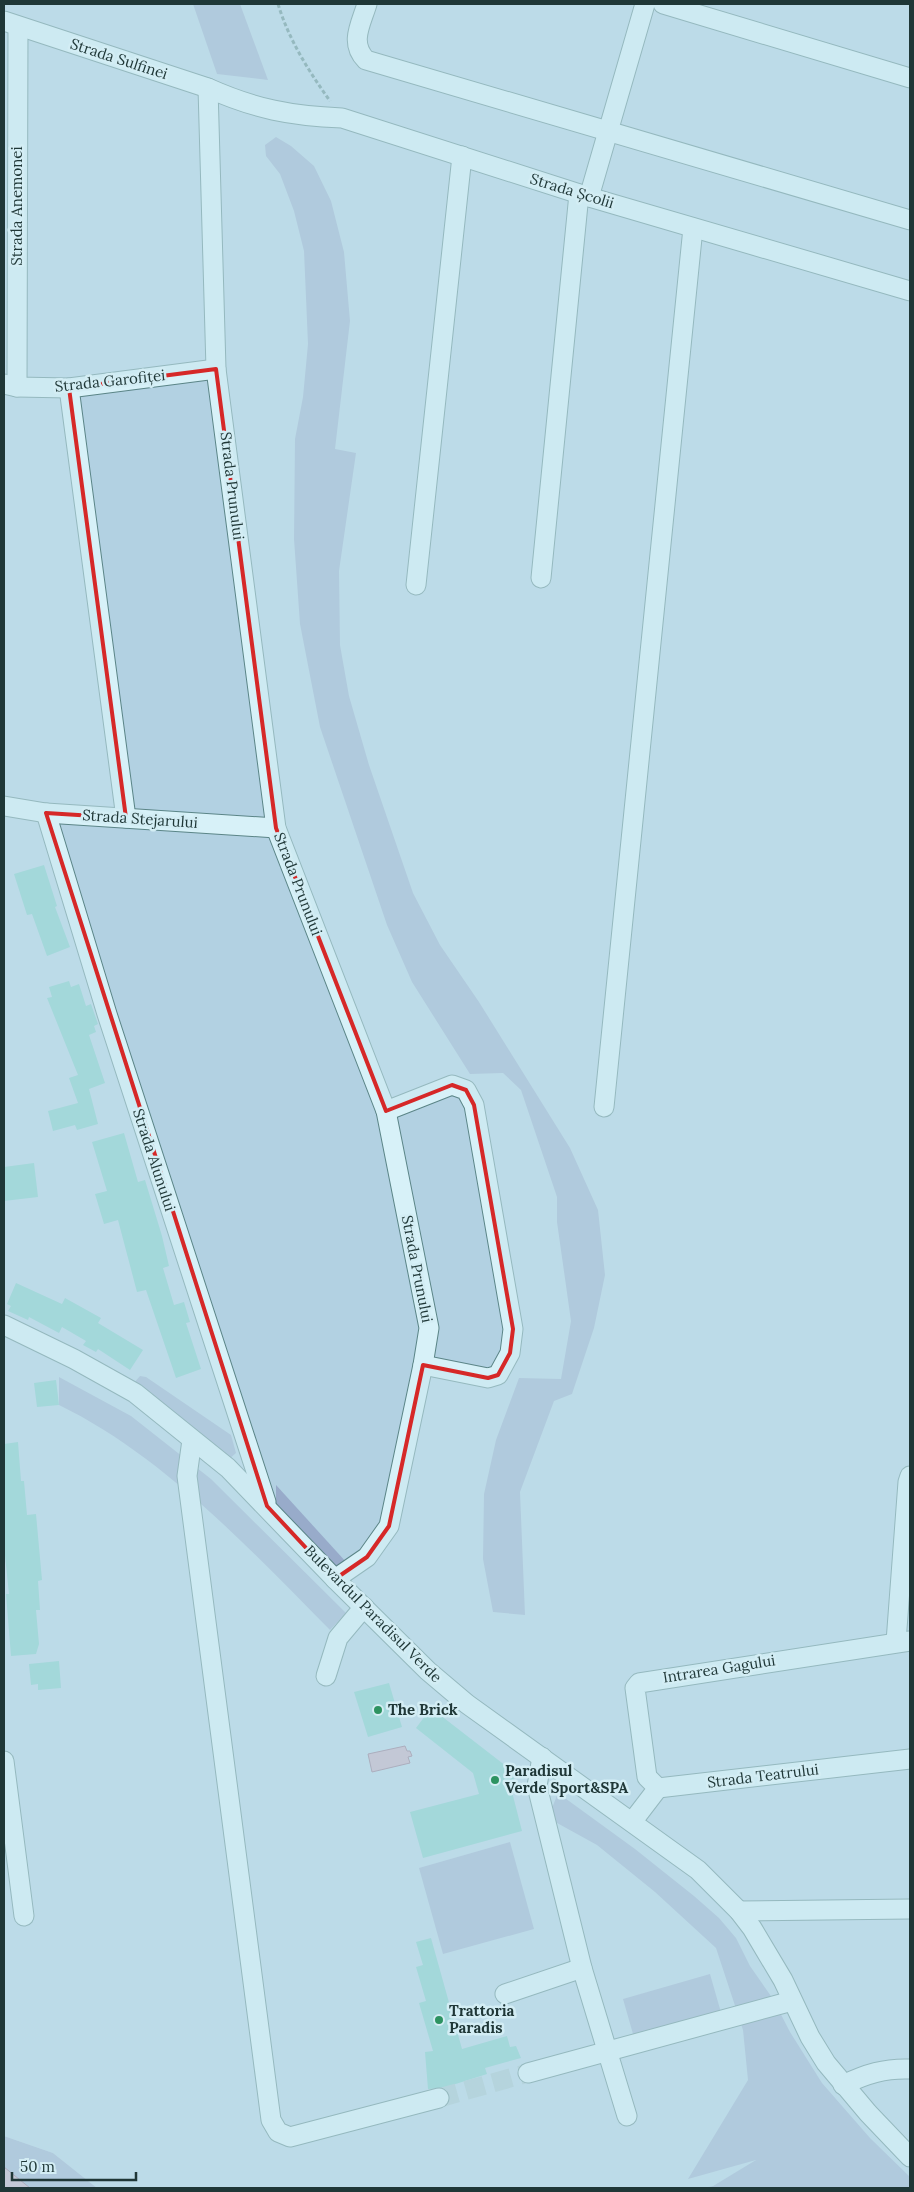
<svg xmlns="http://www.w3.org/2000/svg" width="914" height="2192" font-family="Lora,serif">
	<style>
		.farmland { fill: #b2d1e2 }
		.green { fill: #98abca }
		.water { fill: #c0a6ba; stroke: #8e6d85 }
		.building { fill: #7bc9c4 }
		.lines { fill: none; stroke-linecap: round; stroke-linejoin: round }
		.minor-tunnel { stroke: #a3c1c9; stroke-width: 19; stroke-dasharray: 19 9; stroke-linecap: butt }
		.minor-casing { stroke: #5b8587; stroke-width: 21 }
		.path { stroke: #5b8587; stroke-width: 3; stroke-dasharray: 4 2.5; stroke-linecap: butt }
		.minor { stroke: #d7f1f8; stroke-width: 19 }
		.marked { fill: none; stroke: #d62828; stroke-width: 4; stroke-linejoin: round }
		.poi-dot { fill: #2d9361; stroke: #d3edf4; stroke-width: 2 }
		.labels { text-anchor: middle; stroke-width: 5; stroke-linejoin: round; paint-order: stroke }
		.street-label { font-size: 15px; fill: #1f3737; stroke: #d3edf4 }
		.poi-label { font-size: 15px; font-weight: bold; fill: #1f3737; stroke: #d3edf4; text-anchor: start }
	</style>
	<rect width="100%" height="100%" fill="#c4e4ed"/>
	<!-- farmland -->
	<polygon class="farmland" points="4,4 910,4 910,2188 758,2160 713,2186 703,2188 97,2188 53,2153 4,2136"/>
	<!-- green -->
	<g class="green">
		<polygon points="193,4 240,4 268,80 217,74"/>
		<polygon points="276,137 291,146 314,166 331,201 344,252 350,321 335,449 356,453 339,571 340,645 349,696 369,765 413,893 440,945 479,1002 570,1148 598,1210 605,1275 594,1328 572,1394 554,1401 520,1492 525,1615 493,1612 483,1559 484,1494 496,1440 519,1378 561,1379 571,1321 557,1222 557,1197 521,1090 503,1073 470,1074 412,982 387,925 320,727 300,624 294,539 295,439 303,397 308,344 304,251 294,211 280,174 266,156 265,145"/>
		<polygon points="140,1376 146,1377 231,1435 236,1453 228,1460 133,1384"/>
		<path d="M59,1377L131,1416L211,1479L346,1613L330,1630C250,1549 162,1455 59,1405Z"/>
		<polygon points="276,1485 357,1574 344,1589 276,1511"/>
		<polygon points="558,1793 635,1849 694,1896 719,1918 736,1938 750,1966 773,1999 790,2032 822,2083 870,2138 910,2177 910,2188 703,2188 713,2186 756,2160 688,2179 748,2080 743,2030 716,1948 655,1892 597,1845 548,1818"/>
		<polygon points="510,1842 534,1929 443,1954 419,1868"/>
		<polygon points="710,1974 722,2016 635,2041 623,1999"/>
		<polygon points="4,2136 53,2153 97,2188 4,2188"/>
	</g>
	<!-- water -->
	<g class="water">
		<polygon points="405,1746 407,1751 410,1751 412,1756 408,1757 410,1763 372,1772 368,1754"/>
		<polygon points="4,2167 30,2188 4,2188"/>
	</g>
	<!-- building -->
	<g class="building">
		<polygon points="44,865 57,906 55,907 70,947 47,956 32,914 27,915 14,874"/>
		<polygon points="69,981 71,987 79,984 86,1006 91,1004 98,1024 94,1026 96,1032 89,1035 105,1083 89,1089 98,1124 77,1130 75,1125 53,1131 48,1111 78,1103 69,1078 78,1075 47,998 52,997 49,987"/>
		<polygon points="124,1133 138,1182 145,1180 162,1236 169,1266 163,1268 174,1305 184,1302 190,1322 186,1323 201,1369 176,1378 146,1290 137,1292 118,1220 104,1224 95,1194 107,1191 92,1142"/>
		<polygon points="34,1163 38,1197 4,1201 4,1167"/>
		<polygon points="16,1283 62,1304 65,1298 101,1318 98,1323 143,1350 130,1370 98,1349 96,1352 83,1345 86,1341 62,1327 59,1333 29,1317 28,1320 8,1311 11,1306 7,1304"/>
		<polygon points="56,1380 59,1405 37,1407 34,1383"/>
		<polygon points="18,1442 21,1481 24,1481 27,1515 36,1514 42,1580 38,1581 40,1610 36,1610 39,1644 36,1654 11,1656 6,1594 9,1594 4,1546 4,1444"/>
		<polygon points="59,1661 61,1688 38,1690 38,1684 31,1685 29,1664"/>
		<polygon points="389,1683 402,1727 368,1737 354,1692"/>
		<polygon points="431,1708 506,1766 510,1765 516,1787 511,1788 522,1831 423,1858 410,1812 479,1794 473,1773 416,1728"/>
		<polygon points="431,1938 462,2049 507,2036 510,2047 516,2046 521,2058 485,2068 487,2074 443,2088 428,2089 425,2052 433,2051 419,2003 426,2001 416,1967 423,1965 416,1942"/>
	</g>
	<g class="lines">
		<!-- minor-tunnel -->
		<polyline class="minor-tunnel" points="439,2098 528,2073"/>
		<!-- minor casing -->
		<g class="minor-casing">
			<g id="minor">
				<path d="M367,4C361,24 349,43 366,60L910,220"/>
				<polyline points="663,4 910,78"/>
				<path d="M4,21L208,88C255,109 291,116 342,118L589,197L910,291"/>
				<polyline points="208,88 216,369 276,828 386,1111 429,1328 423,1365 389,1526 367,1557 335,1579"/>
				<polyline points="589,197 645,4"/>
				<polyline points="4,384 17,387 69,388 216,369"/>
				<polyline points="17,387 18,26"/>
				<polyline points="69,388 126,818"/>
				<polyline points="541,578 579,194"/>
				<polyline points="416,585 462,156"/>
				<polyline points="4,806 46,813 276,828"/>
				<polyline points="46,813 107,1014 266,1502"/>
				<polyline points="604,1107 693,228"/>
				<polyline points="386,1111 452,1085 466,1090 474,1105 513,1329 510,1353 498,1375 488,1378 423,1365"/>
				<polyline points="4,1325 74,1359 135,1393 228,1468 335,1579 428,1671 467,1704 698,1870 739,1911 752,1928 783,1980 810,2037 826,2063 868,2113 910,2157"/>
				<polyline points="192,1440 187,1476 271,2120 278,2132 290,2137 439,2098"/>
				<polyline points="896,1642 908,1482 910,1476"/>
				<polyline points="326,1676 338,1638 364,1607"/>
				<polyline points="542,1757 537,1786 582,1968 627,2116"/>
				<polyline points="4,1761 24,1916"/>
				<polyline points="658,1788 647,1777 635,1688 639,1683 910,1641"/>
				<polyline points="658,1788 910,1759"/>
				<polyline points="632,1822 658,1788"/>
				<polyline points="739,1911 910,1909"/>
				<polyline points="505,1994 582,1968"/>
				<polyline points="528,2073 792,2001"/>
				<path d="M843,2085C866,2074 885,2068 910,2069"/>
			</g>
		</g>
		<!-- path -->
		<path class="path" d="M278,4C289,40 308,70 330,101"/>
		<!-- minor -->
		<use href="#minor" class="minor"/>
	</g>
	<!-- marked area -->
	<path d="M0 0H914V2192H0ZM216,369L276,828L386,1111L452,1085L466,1090L474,1105L513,1329L510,1353L498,1375L488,1378L423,1365L389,1526L367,1557L335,1579L267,1506L46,813L126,818L69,388Z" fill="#c4e4ed" fill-opacity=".55" fill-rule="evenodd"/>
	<path class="marked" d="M216,369L276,828L386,1111L452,1085L466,1090L474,1105L513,1329L510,1353L498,1375L488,1378L423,1365L389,1526L367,1557L335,1579L267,1506L46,813L126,818L69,388Z"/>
	<!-- markers -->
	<g class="poi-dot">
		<circle cx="378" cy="1710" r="5"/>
		<circle cx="495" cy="1780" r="5"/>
		<circle cx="439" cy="2020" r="5"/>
	</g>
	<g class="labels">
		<!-- street labels -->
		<g class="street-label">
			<text transform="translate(119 59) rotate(18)" y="5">Strada Sulfinei</text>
			<text transform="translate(572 191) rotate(17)" y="5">Strada Școlii</text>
			<text transform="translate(17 206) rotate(-90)" y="5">Strada Anemonei</text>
			<text transform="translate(110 381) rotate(-6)" y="5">Strada Garofiței</text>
			<text transform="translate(232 486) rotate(83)" y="5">Strada Prunului</text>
			<text transform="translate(140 819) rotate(4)" y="5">Strada Stejarului</text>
			<text transform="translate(298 884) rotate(69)" y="5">Strada Prunului</text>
			<text transform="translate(154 1160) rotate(72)" y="5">Strada Alunului</text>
			<text transform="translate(417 1269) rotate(79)" y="5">Strada Prunului</text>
			<text transform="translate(373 1614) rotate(45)" y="5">Bulevardul Paradisul Verde</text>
			<text transform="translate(719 1669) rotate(-9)" y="5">Intrarea Gagului</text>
			<text transform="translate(763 1776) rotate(-7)" y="5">Strada Teatrului</text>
		</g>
		<!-- poi labels -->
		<g class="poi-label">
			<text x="388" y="1715">The Brick</text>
			<text x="505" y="1776">Paradisul<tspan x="505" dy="17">Verde Sport&amp;SPA</tspan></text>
			<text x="449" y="2016">Trattoria<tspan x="449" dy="17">Paradis</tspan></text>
		</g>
	</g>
	<!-- border -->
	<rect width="914" height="2192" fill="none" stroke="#1f3737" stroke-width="10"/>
	<!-- scale -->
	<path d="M12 2172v8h124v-8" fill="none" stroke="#1f3737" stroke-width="2.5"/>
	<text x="20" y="2172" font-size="15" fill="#1f3737" stroke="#d3edf4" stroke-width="4" paint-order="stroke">50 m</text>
</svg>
